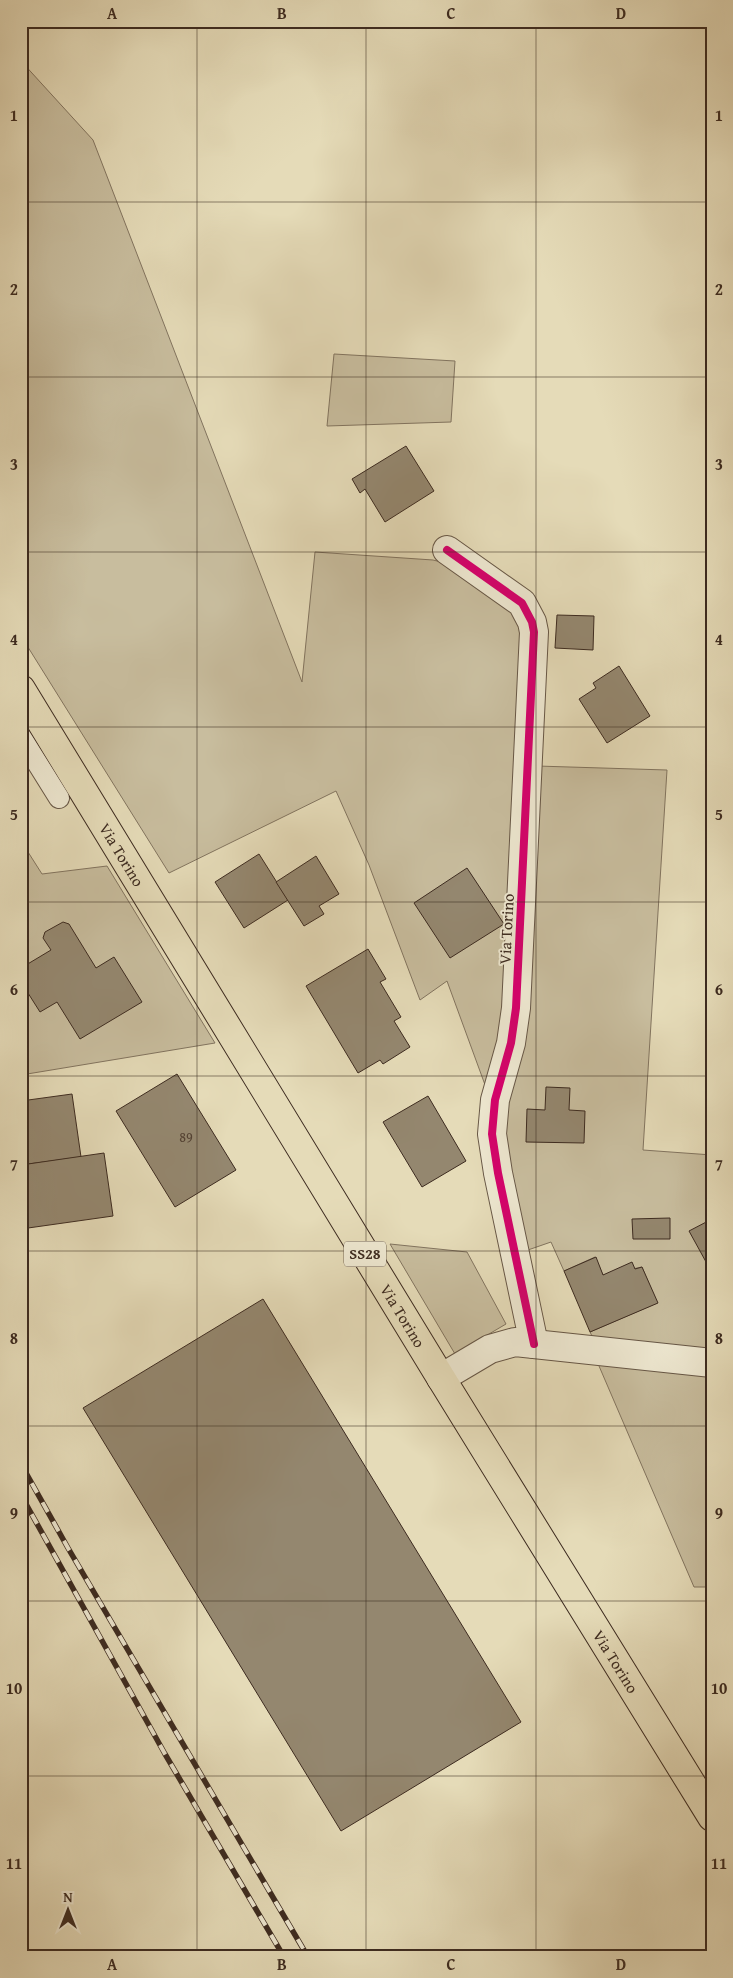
<svg xmlns="http://www.w3.org/2000/svg" width="733" height="1978" font-family="'Gentium Book Plus',serif">
	<style>
		.green { fill: #c8bd9e; stroke: #82745f }
		.building { fill: #94876f; stroke: #3d2b20 }
		.lines { fill: none; stroke-linecap: round; stroke-linejoin: round }
		.service-casing { stroke: #675746; stroke-width: 22 }
		.minor-casing { stroke: #675746; stroke-width: 30 }
		.primary-casing { stroke: #3d2b20; stroke-width: 30 }
		.service { stroke: #eee8d1; stroke-width: 20 }
		.minor { stroke: #eee8d1; stroke-width: 28 }
		.primary { stroke: #e5dbb8; stroke-width: 28 }
		.rail-casing { stroke: #3d2b20; stroke-width: 5.5 }
		.rail { stroke: #eee8d1; stroke-width: 4; stroke-dasharray: 11; stroke-linecap: butt }
		.cycleway-casing { stroke: #eee8d1; stroke-width: 11 }
		.cycleway { stroke: #d6006c; stroke-width: 8 }
		.grid { fill: none; stroke: #3d2b20; stroke-width: 1; stroke-opacity: 0.55 }
		.labels { text-anchor: middle; stroke-width: 4; stroke-linejoin: round; paint-order: stroke }
		.number-label { font-size: 14px; fill: #534234 }
		.shield { fill: #eee8d1; stroke: #726455; stroke-width: 1 }
		.shield-label { font-size: 15px; font-weight: bold; fill: #3d2b20 }
		.street-label { font-size: 16px; fill: #3d2b20; stroke: #eee8d1 }
		.neatline { fill: none; stroke: #3d2b20; stroke-width: 2 }
		.grid-label { font-size: 16px; text-anchor: middle; font-weight: bold; fill: #3d2b20 }
	</style>
	<rect width="100%" height="100%" fill="#e5dbb8"/>
	<filter id="stains"><feTurbulence type="fractalNoise" baseFrequency=".004" numOctaves="4"/><feColorMatrix values="0 0 0 0 .2 0 0 0 0 .09 0 0 0 0 .02 0 0 0 .5 -.17"/></filter>
	<radialGradient id="worn" r=".72"><stop offset=".6" stop-color="#630" stop-opacity="0"/><stop offset="1" stop-color="#630" stop-opacity=".3"/></radialGradient>
	<!-- green -->
	<g class="green">
		<polygon points="21,61 93,140 302,682 315,552 433,560 449,564 517,617 521,634 506,1005 488,1093 447,981 420,1000 369,865 336,791 169,873 21,636"/>
		<polygon points="334,354 455,361 451,422 327,426"/>
		<polygon points="537,766 667,770 643,1150 712,1155 712,1352 594,1340 590,1332 657,1303 642,1267 603,1275 595,1257 564,1271 551,1242 525,1251 500,1132"/>
		<polygon points="21,841 42,874 107,866 215,1043 21,1075"/>
		<polygon points="390,1244 467,1252 506,1324 455,1354"/>
		<polygon points="596,1359 712,1372 712,1587 694,1587"/>
	</g>
	<!-- building -->
	<g class="building">
		<polygon points="406,446 434,491 385,522 365,489 360,493 352,479"/>
		<polygon points="557,615 594,616 593,650 555,648"/>
		<polygon points="619,666 650,716 607,743 579,699 596,688 593,683"/>
		<polygon points="259,854 288,900 244,928 215,882"/>
		<polygon points="316,856 339,894 319,906 324,914 304,926 276,882"/>
		<polygon points="467,868 504,924 450,958 414,903"/>
		<polygon points="63,922 69,924 96,968 114,957 142,1002 80,1039 57,1002 40,1012 21,982 21,968 51,950 43,938 45,932"/>
		<polygon points="368,949 386,979 380,982 401,1017 394,1021 410,1047 383,1064 380,1060 358,1073 306,986"/>
		<polygon points="177,1074 236,1170 175,1207 116,1111"/>
		<polygon points="546,1087 570,1088 569,1110 585,1111 584,1143 526,1142 527,1109 545,1110"/>
		<polygon points="72,1094 81,1157 21,1165 21,1101"/>
		<polygon points="428,1096 466,1161 422,1187 383,1122"/>
		<polygon points="104,1153 113,1216 21,1229 21,1165"/>
		<polygon points="670,1218 670,1239 633,1239 632,1219"/>
		<polygon points="712,1219 712,1270 711,1271 689,1231"/>
		<polygon points="596,1257 603,1275 632,1262 635,1269 642,1267 658,1303 590,1332 564,1271"/>
		<polygon points="263,1299 521,1722 341,1831 83,1408"/>
	</g>
	<g class="lines">
		<!-- service casing -->
		<g class="service-casing">
			<polyline id="service" points="21,737 59,798"/>
		</g>
		<!-- minor casing -->
		<g class="minor-casing">
			<g id="minor">
				<polyline points="447,550 522,603 532,622 534,632 516,1008 511,1043 495,1100 492,1134 498,1173 534,1344"/>
				<polyline points="441,1378 490,1349 515,1342 712,1363"/>
			</g>
		</g>
		<!-- primary casing -->
		<g class="primary-casing">
			<g id="primary">
				<path id="s1" d="M21,689L441,1378L712,1817"/>
			</g>
		</g>
		<!-- service -->
		<use href="#service" class="service"/>
		<!-- minor -->
		<use href="#minor" class="minor"/>
		<!-- primary -->
		<use href="#primary" class="primary"/>
		<!-- rail casing -->
		<g class="rail-casing">
			<g id="rail">
				<polyline points="21,1464 68,1548 308,1957"/>
				<polyline points="21,1495 165,1754 284,1957"/>
			</g>
		</g>
		<!-- rail -->
		<use href="#rail" class="rail"/>
		<!-- cycleway casing -->
		<g class="cycleway-casing">
			<polyline id="cycleway" points="447,550 522,603 532,622 534,632 516,1008 511,1043 495,1100 492,1134 498,1173 534,1344"/>
		</g>
		<!-- cycleway -->
		<use href="#cycleway" class="cycleway"/>
	</g>
	<!-- grid -->
	<path class="grid" d="M197,21V1957M366,21V1957M536,21V1957M21,202H712M21,377H712M21,552H712M21,727H712M21,902H712M21,1076H712M21,1251H712M21,1426H712M21,1601H712M21,1776H712"/>
	<g class="labels">
		<!-- number labels -->
		<g class="number-label">
			<text x="186" y="1142">89</text>
		</g>
		<!-- shield labels -->
		<rect class="shield" x="344" y="1241.5" width="42" height="25" rx="4"/>
		<g class="shield-label">
			<text x="365" y="1259">SS28</text>
		</g>
		<!-- street labels -->
		<g class="street-label">
			<text dy="6" stroke="none"><textPath href="#s1" startOffset="194">Via Torino</textPath></text>
			<text transform="translate(506 929) rotate(-87)" y="6">Via Torino</text>
			<text dy="6" stroke="none"><textPath href="#s1" startOffset="734">Via Torino</textPath></text>
			<text dy="6" stroke="none"><textPath href="#s1" startOffset="1140">Via Torino</textPath></text>
		</g>
	</g>
	<!-- margin -->
	<rect width="733" height="1978" fill="none" stroke="#e5dbb8" stroke-width="55"/>
	<!-- north arrow -->
	<g transform="translate(68 1910)" stroke="#eee8d1" stroke-width="4" paint-order="stroke">
	<path d="M0-4L9 19L0 12L-9 19Z" fill="#3d2b20"/>
	<text y="-8" font-size="14" font-weight="bold" text-anchor="middle" fill="#3d2b20">N</text>
	</g>
	<rect x="28" y="28" width="678" height="1922" class="neatline"/>
	<g class="grid-label">
		<text x="112" y="19">A</text>
		<text x="282" y="19">B</text>
		<text x="451" y="19">C</text>
		<text x="621" y="19">D</text>
		<text x="14" y="121">1</text>
		<text x="719" y="121">1</text>
		<text x="14" y="295">2</text>
		<text x="719" y="295">2</text>
		<text x="14" y="470">3</text>
		<text x="719" y="470">3</text>
		<text x="14" y="645">4</text>
		<text x="719" y="645">4</text>
		<text x="14" y="820">5</text>
		<text x="719" y="820">5</text>
		<text x="14" y="995">6</text>
		<text x="719" y="995">6</text>
		<text x="14" y="1170">7</text>
		<text x="719" y="1170">7</text>
		<text x="14" y="1344">8</text>
		<text x="719" y="1344">8</text>
		<text x="14" y="1519">9</text>
		<text x="719" y="1519">9</text>
		<text x="14" y="1694">10</text>
		<text x="719" y="1694">10</text>
		<text x="14" y="1869">11</text>
		<text x="719" y="1869">11</text>
		<text x="112" y="1970">A</text>
		<text x="282" y="1970">B</text>
		<text x="451" y="1970">C</text>
		<text x="621" y="1970">D</text>
	</g>
	<rect width="100%" height="100%" filter="url(#stains)"/>
	<rect width="100%" height="100%" fill="url(#worn)"/>
</svg>
